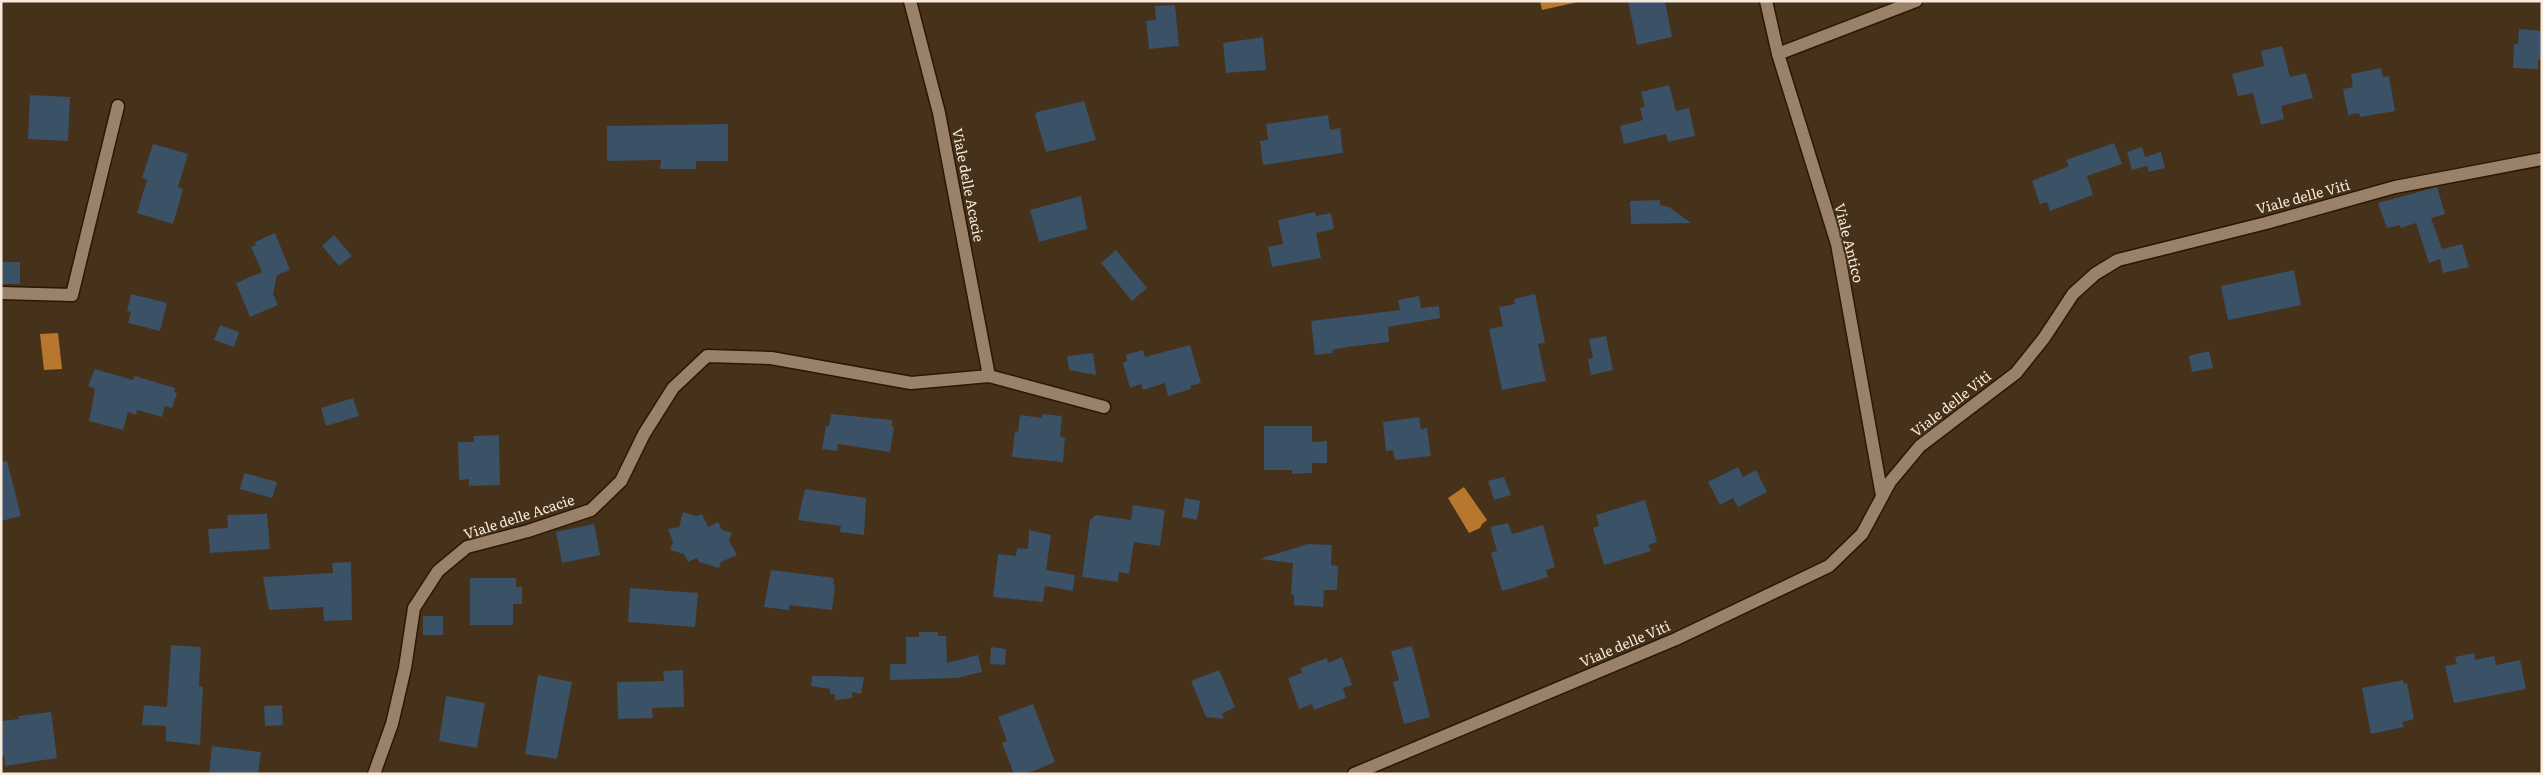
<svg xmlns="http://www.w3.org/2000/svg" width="2543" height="775" font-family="Literata,serif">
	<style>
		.water { fill: #b7772d }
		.building { fill: #3a5166 }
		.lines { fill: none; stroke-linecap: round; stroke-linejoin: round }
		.minor-casing { stroke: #2b1803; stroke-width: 15 }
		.minor { stroke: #9a826a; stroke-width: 12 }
		.labels { text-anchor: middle; stroke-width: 4.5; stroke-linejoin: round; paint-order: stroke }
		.street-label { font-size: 14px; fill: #f8eadd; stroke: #46311b }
	</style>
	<rect width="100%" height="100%" fill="#46311b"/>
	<!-- water -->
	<g class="water">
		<polygon points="1540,1 1578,1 1578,2 1542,10"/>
		<polygon points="58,333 62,369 44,370 40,334"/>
		<polygon points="1464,487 1487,520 1482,524 1480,528 1469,533 1448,498"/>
	</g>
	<!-- building -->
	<g class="building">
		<polygon points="1628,1 1665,1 1672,37 1637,45"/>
		<polygon points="1175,5 1179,46 1149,49 1146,21 1156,20 1155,6"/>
		<polygon points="2519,29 2542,31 2542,60 2538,60 2538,69 2513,68 2514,44 2518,44"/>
		<polygon points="1263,37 1266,70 1226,73 1223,43"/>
		<polygon points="2282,46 2290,77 2306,73 2313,98 2281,106 2284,119 2261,125 2253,93 2238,96 2232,74 2264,66 2261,51"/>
		<polygon points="2381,68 2383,77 2389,76 2395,111 2360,117 2359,113 2348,115 2343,89 2353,87 2351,74"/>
		<polygon points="1669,85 1676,111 1689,108 1695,136 1668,142 1666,134 1624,144 1620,126 1643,120 1640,108 1645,106 1641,92"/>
		<polygon points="30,95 70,97 68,141 28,139"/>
		<polygon points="1084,101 1096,140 1046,152 1035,115 1037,112"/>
		<polygon points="1328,115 1330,130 1340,128 1343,153 1263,165 1260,141 1268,140 1266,124"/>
		<polygon points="728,124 728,161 696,161 696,169 660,169 661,160 607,161 607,126"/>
		<polygon points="2114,143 2122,164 2087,176 2093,195 2050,211 2047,202 2040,204 2032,181 2069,166 2066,160"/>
		<polygon points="153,144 188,154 178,187 183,189 173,224 137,213 147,180 142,178"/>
		<polygon points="2142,147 2145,157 2161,152 2165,168 2149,172 2147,166 2132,170 2127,152"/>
		<polygon points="2437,187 2445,214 2431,218 2442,249 2462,244 2469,267 2443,273 2440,259 2429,263 2416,223 2401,228 2400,225 2387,228 2378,203"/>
		<polygon points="1081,196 1087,229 1039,242 1030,210"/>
		<polygon points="1660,200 1660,205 1669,207 1691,223 1631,224 1630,201"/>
		<polygon points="1315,212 1316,216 1331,213 1334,229 1316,233 1321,258 1272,267 1268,247 1283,244 1278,220"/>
		<polygon points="275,233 290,270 277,275 273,294 278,305 250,317 236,283 262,272 251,247 256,245 255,242"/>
		<polygon points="334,235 352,256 339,266 322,246"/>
		<polygon points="1116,250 1147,288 1132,301 1101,263"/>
		<rect x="1" y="262" width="19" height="22"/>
		<polygon points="2294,270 2301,305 2228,320 2221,286"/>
		<polygon points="131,294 167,303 160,331 128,323 131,312 127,311"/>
		<polygon points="1535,294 1545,343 1538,344 1546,381 1502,390 1489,329 1503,326 1499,307 1515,304 1514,299"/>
		<polygon points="1419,296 1421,308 1439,306 1440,318 1388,327 1389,342 1347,347 1332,350 1333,353 1315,355 1311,321 1400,310 1398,300"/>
		<polygon points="220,325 239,332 234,347 214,340"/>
		<polygon points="1606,336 1613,370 1591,375 1588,359 1593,358 1589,339"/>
		<polygon points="1190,345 1201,383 1190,386 1191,389 1168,396 1165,383 1143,390 1141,384 1130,388 1123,363 1127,361 1126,355 1143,350 1145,357"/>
		<polygon points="2209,351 2213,368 2192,372 2189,356"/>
		<polygon points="1093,353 1096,375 1069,370 1067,356"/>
		<polygon points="95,369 133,380 135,376 175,388 174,392 177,393 172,408 165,406 162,417 137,410 136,415 128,412 123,430 89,421 95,389 88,386"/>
		<polygon points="353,398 359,416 326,426 321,408"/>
		<polygon points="831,414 892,420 892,427 894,427 890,452 838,444 837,451 822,449 826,426 829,426"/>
		<polygon points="1042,414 1062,416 1060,437 1065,438 1063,462 1012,457 1015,431 1018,432 1020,415 1042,418"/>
		<polygon points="1419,417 1421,429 1427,428 1431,456 1395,460 1393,450 1386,451 1383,422"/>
		<polygon points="1264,426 1312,426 1312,442 1327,441 1327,463 1312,463 1312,473 1292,474 1292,470 1264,470"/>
		<polygon points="499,435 500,485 469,486 469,479 459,480 458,442 474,442 474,436"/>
		<polygon points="7,461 21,516 1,521 1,462"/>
		<polygon points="1738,467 1743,477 1756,470 1767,492 1738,507 1733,498 1720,505 1708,482"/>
		<polygon points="244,473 277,482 272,498 240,489"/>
		<polygon points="1504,477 1511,495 1494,500 1488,481"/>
		<polygon points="805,489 866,498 864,535 840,532 841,526 798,520"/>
		<polygon points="1185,498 1200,501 1197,520 1182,517"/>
		<polygon points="1645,500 1657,542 1648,545 1651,551 1604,565 1593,528 1599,526 1596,515"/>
		<polygon points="1133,505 1165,510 1160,546 1134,542 1129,574 1119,572 1118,582 1082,577 1090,520 1096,515 1131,520"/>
		<polygon points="683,512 696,516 702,514 708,527 718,522 722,530 732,533 729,541 737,555 721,562 719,568 699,562 697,558 688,562 684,554 670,550 673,542 668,529 679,527"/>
		<polygon points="267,514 270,549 210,553 208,529 228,528 227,515"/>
		<polygon points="1508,523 1512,534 1543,525 1555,567 1546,570 1548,577 1502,591 1491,553 1497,551 1490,527"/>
		<polygon points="594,524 600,555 562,563 556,532"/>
		<polygon points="1029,530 1051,535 1046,570 1075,575 1073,591 1045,586 1043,602 993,597 998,554 1016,556 1017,548 1028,549"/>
		<polygon points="1308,544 1332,545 1331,565 1338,566 1337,590 1324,590 1323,607 1294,605 1294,595 1291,595 1293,563 1259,559"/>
		<polygon points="351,562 352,620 324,621 323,607 269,610 263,577 333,573 332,563"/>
		<polygon points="771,570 834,578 833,584 835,585 832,610 789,605 789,610 764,607"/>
		<polygon points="470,578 516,578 516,587 522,587 522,604 513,604 513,625 470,625"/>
		<polygon points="630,588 698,593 695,627 628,622"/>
		<rect x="423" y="616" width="20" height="19"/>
		<polygon points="919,632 938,632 938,636 946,636 947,663 978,655 982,672 957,678 890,680 890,664 906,664 906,637 919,637"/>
		<polygon points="171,645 201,647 199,686 203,687 200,745 166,741 166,726 142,725 144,705 167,707"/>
		<polygon points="1412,646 1430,717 1404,724 1393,682 1399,680 1391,651"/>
		<polygon points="991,647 1006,649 1005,665 990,664"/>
		<polygon points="2474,653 2475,660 2494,656 2496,665 2520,660 2526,689 2454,703 2445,666 2457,664 2455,657"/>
		<polygon points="1342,657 1352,685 1343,688 1346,698 1314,710 1312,704 1299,709 1288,678 1302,673 1300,668 1327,658 1328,663"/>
		<polygon points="683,670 684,707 652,708 653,718 618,719 617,682 664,681 663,671"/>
		<polygon points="1219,670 1235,707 1222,714 1224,719 1206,717 1191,681"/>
		<polygon points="538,675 572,682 557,759 525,754"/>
		<polygon points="812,676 830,676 864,677 861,694 852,692 852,698 835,700 835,694 830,694 830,689 811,686"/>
		<polygon points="2403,680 2404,684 2407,683 2414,719 2402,722 2404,727 2371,734 2362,688"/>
		<polygon points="446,696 485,703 477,748 439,741"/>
		<polygon points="1033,704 1055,762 1026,774 1014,774 1002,743 1007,741 998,717"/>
		<polygon points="282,705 283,725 265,726 264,706"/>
		<polygon points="51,712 57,758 5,766 4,756 1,756 1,721 19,719 18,716"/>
		<polygon points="212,746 261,752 258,774 209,774"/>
	</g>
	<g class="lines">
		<!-- minor casing -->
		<g class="minor-casing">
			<g id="minor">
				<polyline points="910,1 939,113 989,376"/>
				<polyline points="1766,1 1778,54 1837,244 1882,496"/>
				<polyline points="1778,54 1916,1"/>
				<polyline points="1,293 72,295 118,106"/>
				<polyline points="374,774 392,724 405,668 414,608 438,571 467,547 528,531 591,510 621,481 644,434 673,388 707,356 771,358 911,383 989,376 1104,407"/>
				<polyline points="1354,774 1676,639 1829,566 1862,534 1890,482 1920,446 2016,373 2044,338 2073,294 2095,274 2118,260 2266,223 2395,187 2542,159"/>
			</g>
		</g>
		<!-- minor -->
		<use href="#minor" class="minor"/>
	</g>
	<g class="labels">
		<!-- street labels -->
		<g class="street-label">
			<text transform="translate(968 185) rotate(79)" y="5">Viale delle Acacie</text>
			<text transform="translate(2303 197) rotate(-15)" y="5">Viale delle Viti</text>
			<text transform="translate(1849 243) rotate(76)" y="5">Viale Antico</text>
			<text transform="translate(1951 404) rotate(-38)" y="5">Viale delle Viti</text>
			<text transform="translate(519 517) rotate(-18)" y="5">Viale delle Acacie</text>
			<text transform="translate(1625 644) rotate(-23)" y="5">Viale delle Viti</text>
		</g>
	</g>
	<!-- border -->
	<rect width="2543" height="775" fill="none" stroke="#f8eadd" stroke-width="5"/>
</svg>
